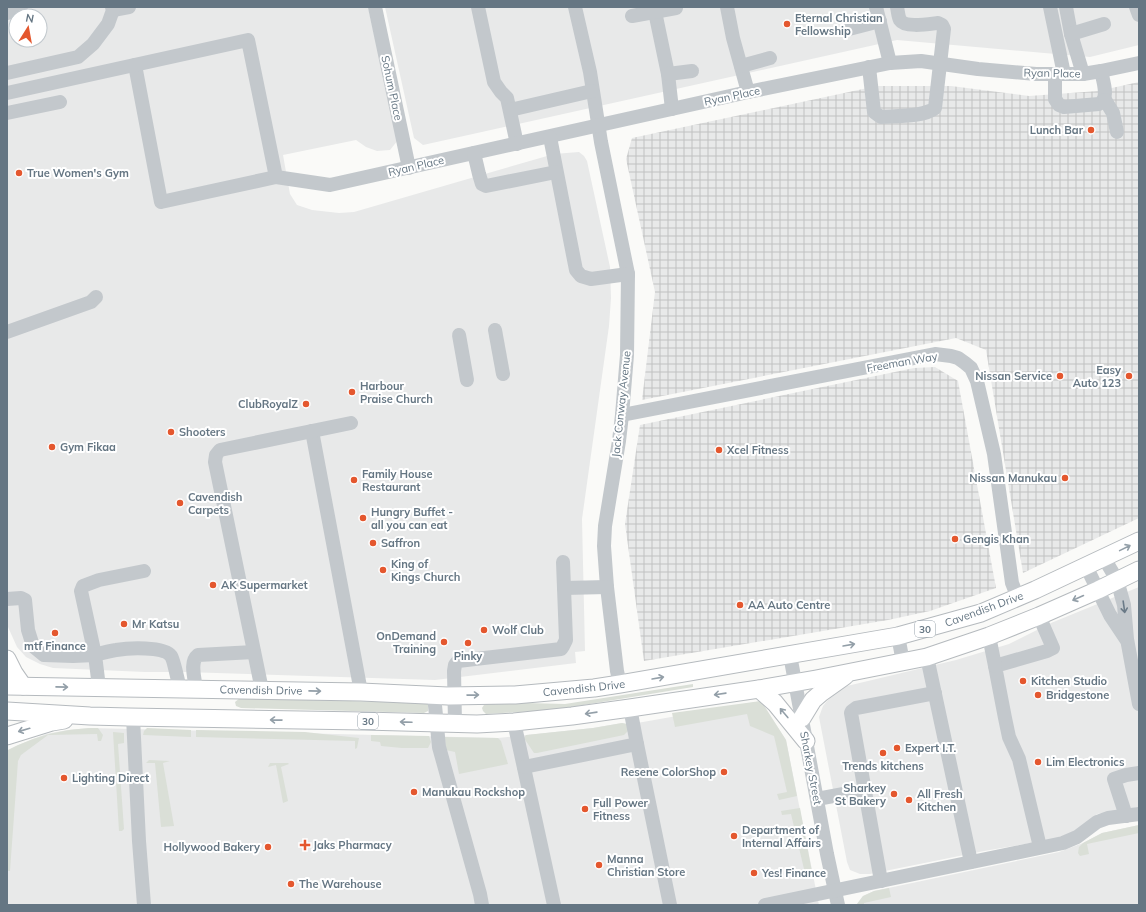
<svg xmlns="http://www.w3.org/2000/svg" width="1146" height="912" font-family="Mulish,sans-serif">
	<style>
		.built { fill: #e8e9e9; fill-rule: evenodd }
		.industrial { fill: url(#industrial-grid) }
		.green { fill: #dadfd7 }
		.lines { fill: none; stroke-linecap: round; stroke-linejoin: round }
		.major-casing { stroke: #b5babe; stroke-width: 19 }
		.minor { stroke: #c3c8cc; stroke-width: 14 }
		.major { stroke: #fff; stroke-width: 17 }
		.oneway { stroke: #939fa8 }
		.oneway2 { stroke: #6a7a87 }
		.poi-dot { fill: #e4572e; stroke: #fff; stroke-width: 1.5 }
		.labels { text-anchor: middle; stroke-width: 4; stroke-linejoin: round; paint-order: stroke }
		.shield { fill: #fff; stroke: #939fa8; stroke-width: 1 }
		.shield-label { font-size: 10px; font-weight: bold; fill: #657683 }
		.poi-label { font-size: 11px; font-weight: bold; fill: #657683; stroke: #fff; text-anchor: start }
		.street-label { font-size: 11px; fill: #657683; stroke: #fff }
	</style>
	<defs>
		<pattern id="industrial-grid" width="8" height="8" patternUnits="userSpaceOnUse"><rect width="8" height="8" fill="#e8e9e9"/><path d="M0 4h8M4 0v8" fill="none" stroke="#c0c1c2"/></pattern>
	</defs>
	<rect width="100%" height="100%" fill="#fafaf8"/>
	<!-- built -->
	<g class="built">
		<path d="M7,7H368L398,140L390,150L377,151L366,147L356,140L283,155L290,194L297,205L312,210L339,213L354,212L554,154L579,152L584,156L587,161L610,267L611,298L609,326L582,519L585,651L575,652L576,663L435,680L185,672H145L53,668L40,664L26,657L17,647L8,627L7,620ZM16,16H40V40H16Z"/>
		<polygon points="385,7 1139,7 1139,45 1090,57 897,40 423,145 414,138"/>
		<polygon points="1139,587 1139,807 1097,814 1080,827 1066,837 1055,839 984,851 870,874 860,874 850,870 847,862 819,717 823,706 832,695 847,686 956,660 1009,644 1051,623"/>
		<polygon points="761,701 786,740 819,905 7,905 7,752 8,750 16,746 46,734 68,730 90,728 498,738 593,728 622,723 627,724 643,722"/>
		<polygon points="1139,825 1139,905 857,905 857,904 863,896 874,891 1059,852 1083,843 1102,833"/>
	</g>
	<!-- industrial -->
	<g class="industrial">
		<polygon points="1139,82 1139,518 1023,573 986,350 956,338 642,400 655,292 626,159 632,138 877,86 951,86 1029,96 1098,91"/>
		<polygon points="935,367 958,381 996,588 930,611 888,620 644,661 625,524 640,425 914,368"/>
	</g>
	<!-- green -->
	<g class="green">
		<polygon points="693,684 693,687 553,710 486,714 483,711 482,708 484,705 491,702 565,704"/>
		<polygon points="240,698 426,703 428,704 428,711 424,713 241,708 236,706 235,702"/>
		<polygon points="761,701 786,740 797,796 779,800 777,794 787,792 774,736 750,726 747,714 675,727 672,713"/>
		<polygon points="622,723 627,724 628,731 624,735 537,753 534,753 524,738 526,735 593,728"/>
		<path d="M90,728H98L103,735L101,741H98L97,734L48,735L21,755L18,761L10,871H7L8,750C36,736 58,730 90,728Z"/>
		<polygon points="147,728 191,730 191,737 143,735 144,731"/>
		<polygon points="196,730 305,732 359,738 357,748 355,749 355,741 196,737"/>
		<polygon points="113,732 124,733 124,743 118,744 124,829 122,831 119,831"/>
		<polygon points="371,735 429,736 431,742 428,748 402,748 381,746 380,742 371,741"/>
		<polygon points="445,737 498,738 501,741 508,764 459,774 455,752 446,750"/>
		<polygon points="149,760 170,761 163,763 174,826 161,827 155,763 146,763"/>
		<polygon points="270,763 288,763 289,764 281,767 288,801 283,803 276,765 268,767"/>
		<polygon points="800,808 812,872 795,876 793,871 804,869 791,814 782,815 781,811"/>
		<polygon points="1139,825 1139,833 1087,844 1089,854 1080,856 1078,853 1079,847 1083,843 1102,833"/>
		<polygon points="889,888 891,897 864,903 864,905 857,905 857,904 863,896 874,891"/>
	</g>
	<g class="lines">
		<!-- major casing -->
		<g class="major-casing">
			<g id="major">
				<polyline points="7,659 14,673 23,686"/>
				<polyline points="7,686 361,692 448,696 515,695 594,688 620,684 898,636 981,613 1035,590 1139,541"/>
				<polyline points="759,689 775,703 806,741"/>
				<polyline points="7,711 90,716 129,717 364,721 477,724 514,722 572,716 630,708 759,689 816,679 927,657 989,636 1039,616 1098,590 1139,570"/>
				<polyline points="802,718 813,700 821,693 845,676"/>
				<polyline points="7,736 52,722 64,720"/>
			</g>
		</g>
		<!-- minor -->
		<g class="minor">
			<polyline points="375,7 409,168"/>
			<polyline points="478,7 494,82 501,92 507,98 517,144"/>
			<polyline points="575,7 590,72 601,142 628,274 627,355 622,415 619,441 605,526 604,546 607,587 617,671 620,684"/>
			<polyline points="654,7 668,74 672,109"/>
			<polyline points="727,7 733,38 748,92"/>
			<polyline points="876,7 890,63"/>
			<polyline points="1050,7 1064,74"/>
			<polyline points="1066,7 1071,34 1083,74"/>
			<polyline points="1136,7 1139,15"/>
			<polyline points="113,10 129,7"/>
			<polyline points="7,13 19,9 21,7"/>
			<polyline points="632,16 676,8"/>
			<polyline points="849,29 880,21"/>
			<polyline points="1071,34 1104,24"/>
			<polyline points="135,65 161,202 276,177"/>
			<polyline points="741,66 770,58"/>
			<path d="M869,67L874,112L878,115L881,117C896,116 924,117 935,108L944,29L942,25L938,23C929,24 905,28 900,20C898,16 898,11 897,7"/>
			<polyline points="7,73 78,57 93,44 108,24 113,10 112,7"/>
			<polyline points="668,74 692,71"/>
			<path d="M1055,74V99L1059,105L1064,107L1099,104C1110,99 1103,81 1101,71"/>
			<polyline points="7,93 248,40 276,177 330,185 748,92 890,63 921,61 978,69 1036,74 1083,74 1101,71 1139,63"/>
			<polyline points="1105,100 1113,113 1117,132"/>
			<polyline points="510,110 592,91"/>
			<polyline points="7,113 60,102"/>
			<polyline points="550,137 576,270 581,276 591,279 628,274"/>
			<polyline points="474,153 479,174 482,184 486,186 556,172"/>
			<polyline points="495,330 503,374"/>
			<polyline points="7,332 91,302 96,297"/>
			<polyline points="459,335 467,380"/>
			<polyline points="622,415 935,354 951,356 958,358 965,363 971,368 977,381 994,454 1012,583 1018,598"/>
			<polyline points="312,431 361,692"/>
			<polyline points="1104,558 1117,580 1124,605 1127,639 1139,704"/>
			<polyline points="1086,566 1110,615 1126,639"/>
			<polyline points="564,588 607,587"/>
			<polyline points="7,599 21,598 25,600 28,630 33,646 44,655 73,656 95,655 81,591 83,586 99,580 144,571"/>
			<polyline points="1039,616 1053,648 1047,651 995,666 1005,718 1009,737 1019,759 1040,847"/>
			<polyline points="898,636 903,662"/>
			<polyline points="989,636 995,666"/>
			<polyline points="790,655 827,854 838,905"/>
			<polyline points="927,657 971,862"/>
			<path d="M99,687L95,655C102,653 109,651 116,650C128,648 164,646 171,656C174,660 178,682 180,689"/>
			<path d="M196,689C195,679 189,662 198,655L254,652"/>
			<polyline points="262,690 215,462 216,455 220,450 351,423"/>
			<polyline points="434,695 439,747 480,894 482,905"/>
			<polyline points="133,717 139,841 144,905"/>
			<polyline points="514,722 554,905"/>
			<polyline points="455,723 454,671 455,665 458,661 561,649 563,646 566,640 563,562"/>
			<polyline points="637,744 670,905"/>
			<polyline points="524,767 637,744 630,708"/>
			<polyline points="817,799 865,790"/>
			<polyline points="1126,816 1114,779 1126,775 1139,773"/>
			<polyline points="881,881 851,713 852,711 856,708 935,693"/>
			<polyline points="765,905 1063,843 1077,837 1097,822 1108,818 1139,814"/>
		</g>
		<!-- major -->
		<use href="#major" class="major"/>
	</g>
	<!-- one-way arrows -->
	<defs><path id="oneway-shaft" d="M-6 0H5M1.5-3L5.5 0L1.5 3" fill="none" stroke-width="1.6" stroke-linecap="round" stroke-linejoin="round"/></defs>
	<g class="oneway">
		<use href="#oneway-shaft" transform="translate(1125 548) rotate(-26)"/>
		<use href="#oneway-shaft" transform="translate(1078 598) rotate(156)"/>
		<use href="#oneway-shaft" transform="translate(849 645) rotate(-10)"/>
		<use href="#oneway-shaft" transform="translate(658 678) rotate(-10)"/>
		<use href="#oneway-shaft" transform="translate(62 687) rotate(1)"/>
		<use href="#oneway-shaft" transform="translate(315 691) rotate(1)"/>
		<use href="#oneway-shaft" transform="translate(720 694) rotate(172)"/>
		<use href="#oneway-shaft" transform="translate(473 695) rotate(-1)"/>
		<use href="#oneway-shaft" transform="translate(591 713) rotate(172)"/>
		<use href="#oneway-shaft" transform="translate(784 713) rotate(-130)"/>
		<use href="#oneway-shaft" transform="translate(276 720) rotate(-179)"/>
		<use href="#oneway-shaft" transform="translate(406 722) rotate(-178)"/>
		<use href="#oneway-shaft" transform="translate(24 730) rotate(164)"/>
	</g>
	<use class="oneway2" href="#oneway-shaft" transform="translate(1124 607) rotate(82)"/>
	<!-- markers -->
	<g class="poi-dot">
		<circle cx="787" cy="24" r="4"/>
		<circle cx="1091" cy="130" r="4"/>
		<circle cx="19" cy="173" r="4"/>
		<circle cx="1060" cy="376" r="4"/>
		<circle cx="1129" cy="376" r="4"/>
		<circle cx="352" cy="392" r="4"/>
		<circle cx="306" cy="404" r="4"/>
		<circle cx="171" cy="432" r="4"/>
		<circle cx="52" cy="447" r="4"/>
		<circle cx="719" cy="450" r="4"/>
		<circle cx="1065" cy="478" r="4"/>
		<circle cx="354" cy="480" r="4"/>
		<circle cx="180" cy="503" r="4"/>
		<circle cx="363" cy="518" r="4"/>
		<circle cx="955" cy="539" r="4"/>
		<circle cx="373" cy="543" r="4"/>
		<circle cx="383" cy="570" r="4"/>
		<circle cx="213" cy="585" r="4"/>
		<circle cx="740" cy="605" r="4"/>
		<circle cx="124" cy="624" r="4"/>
		<circle cx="484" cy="630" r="4"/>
		<circle cx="55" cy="633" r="4"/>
		<circle cx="444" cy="642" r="4"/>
		<circle cx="468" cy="643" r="4"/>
		<circle cx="1023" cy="681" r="4"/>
		<circle cx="1038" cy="695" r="4"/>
		<circle cx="897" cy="748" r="4"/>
		<circle cx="883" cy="753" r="4"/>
		<circle cx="1038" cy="762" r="4"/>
		<circle cx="724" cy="772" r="4"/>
		<circle cx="64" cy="778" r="4"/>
		<circle cx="414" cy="792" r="4"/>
		<circle cx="894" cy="794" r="4"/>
		<circle cx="909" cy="800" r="4"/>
		<circle cx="585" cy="809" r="4"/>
		<circle cx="734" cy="836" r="4"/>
		<path d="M303 839h4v4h4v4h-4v4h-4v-4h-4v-4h4z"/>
		<circle cx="268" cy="847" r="4"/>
		<circle cx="599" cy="865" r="4"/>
		<circle cx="754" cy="873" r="4"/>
		<circle cx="291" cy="884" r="4"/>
	</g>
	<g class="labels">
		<!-- shield labels -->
		<g class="shield">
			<rect x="915" y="621" width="20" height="16" rx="3"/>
			<rect x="358" y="713" width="20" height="16" rx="3"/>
		</g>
		<g class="shield-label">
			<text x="925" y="633">30</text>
			<text x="368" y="725">30</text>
		</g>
		<!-- poi labels -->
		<g class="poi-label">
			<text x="795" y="22">Eternal Christian<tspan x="795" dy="13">Fellowship</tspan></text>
			<text x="1083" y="134" text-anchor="end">Lunch Bar</text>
			<text x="27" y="177">True Women's Gym</text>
			<text x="1121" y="374" text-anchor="end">Easy<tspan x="1121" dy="13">Auto 123</tspan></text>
			<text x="1052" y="380" text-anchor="end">Nissan Service</text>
			<text x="360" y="390">Harbour<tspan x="360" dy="13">Praise Church</tspan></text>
			<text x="298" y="408" text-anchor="end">ClubRoyalZ</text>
			<text x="179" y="436">Shooters</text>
			<text x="60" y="451">Gym Fikaa</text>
			<text x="727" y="454">Xcel Fitness</text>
			<text x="362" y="478">Family House<tspan x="362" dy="13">Restaurant</tspan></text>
			<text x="1057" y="482" text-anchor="end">Nissan Manukau</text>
			<text x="188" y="501">Cavendish<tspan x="188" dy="13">Carpets</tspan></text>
			<text x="371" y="516">Hungry Buffet -<tspan x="371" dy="13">all you can eat</tspan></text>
			<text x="963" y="543">Gengis Khan</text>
			<text x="381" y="547">Saffron</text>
			<text x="391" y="568">King of<tspan x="391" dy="13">Kings Church</tspan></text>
			<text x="221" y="589">AK Supermarket</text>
			<text x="748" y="609">AA Auto Centre</text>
			<text x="132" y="628">Mr Katsu</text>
			<text x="492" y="634">Wolf Club</text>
			<text x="436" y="640" text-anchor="end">OnDemand<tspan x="436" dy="13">Training</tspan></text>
			<text x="55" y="650" text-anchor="middle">mtf Finance</text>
			<text x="468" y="660" text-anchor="middle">Pinky</text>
			<text x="1031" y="685">Kitchen Studio</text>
			<text x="1046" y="699">Bridgestone</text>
			<text x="905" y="752">Expert I.T.</text>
			<text x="1046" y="766">Lim Electronics</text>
			<text x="883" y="770" text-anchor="middle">Trends kitchens</text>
			<text x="716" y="776" text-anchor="end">Resene ColorShop</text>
			<text x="72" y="782">Lighting Direct</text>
			<text x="886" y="792" text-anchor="end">Sharkey<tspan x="886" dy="13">St Bakery</tspan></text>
			<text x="422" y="796">Manukau Rockshop</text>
			<text x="917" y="798">All Fresh<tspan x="917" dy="13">Kitchen</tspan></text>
			<text x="593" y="807">Full Power<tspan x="593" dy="13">Fitness</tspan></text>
			<text x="742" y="834">Department of<tspan x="742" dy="13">Internal Affairs</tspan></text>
			<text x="313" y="849">Jaks Pharmacy</text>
			<text x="260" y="851" text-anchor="end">Hollywood Bakery</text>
			<text x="607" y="863">Manna<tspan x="607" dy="13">Christian Store</tspan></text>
			<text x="762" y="877">Yes! Finance</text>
			<text x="299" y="888">The Warehouse</text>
		</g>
		<!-- street labels -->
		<g class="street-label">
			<text transform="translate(1052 73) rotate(1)" y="4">Ryan Place</text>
			<text transform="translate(392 88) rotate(78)" y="4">Sohum Place</text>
			<text transform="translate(732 96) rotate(-12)" y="4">Ryan Place</text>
			<text transform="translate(416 166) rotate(-13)" y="4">Ryan Place</text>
			<text transform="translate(902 362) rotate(-10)" y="4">Freeman Way</text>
			<text transform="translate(621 404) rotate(-84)" y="4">Jack Conway Avenue</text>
			<text transform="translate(984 609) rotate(-20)" y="4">Cavendish Drive</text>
			<text transform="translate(584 688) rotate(-6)" y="4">Cavendish Drive</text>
			<text transform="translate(261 690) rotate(1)" y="4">Cavendish Drive</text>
			<text transform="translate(811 768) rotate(79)" y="4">Sharkey Street</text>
		</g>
	</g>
	<!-- border -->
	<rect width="1146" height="912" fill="none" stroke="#657683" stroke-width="16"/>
	<!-- north arrow -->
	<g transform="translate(28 28) rotate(11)"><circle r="19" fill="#ffffff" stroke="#c1c8cd"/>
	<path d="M0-3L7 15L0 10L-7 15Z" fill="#e4572e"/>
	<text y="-6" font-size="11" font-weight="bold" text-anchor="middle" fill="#657683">N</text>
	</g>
</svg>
